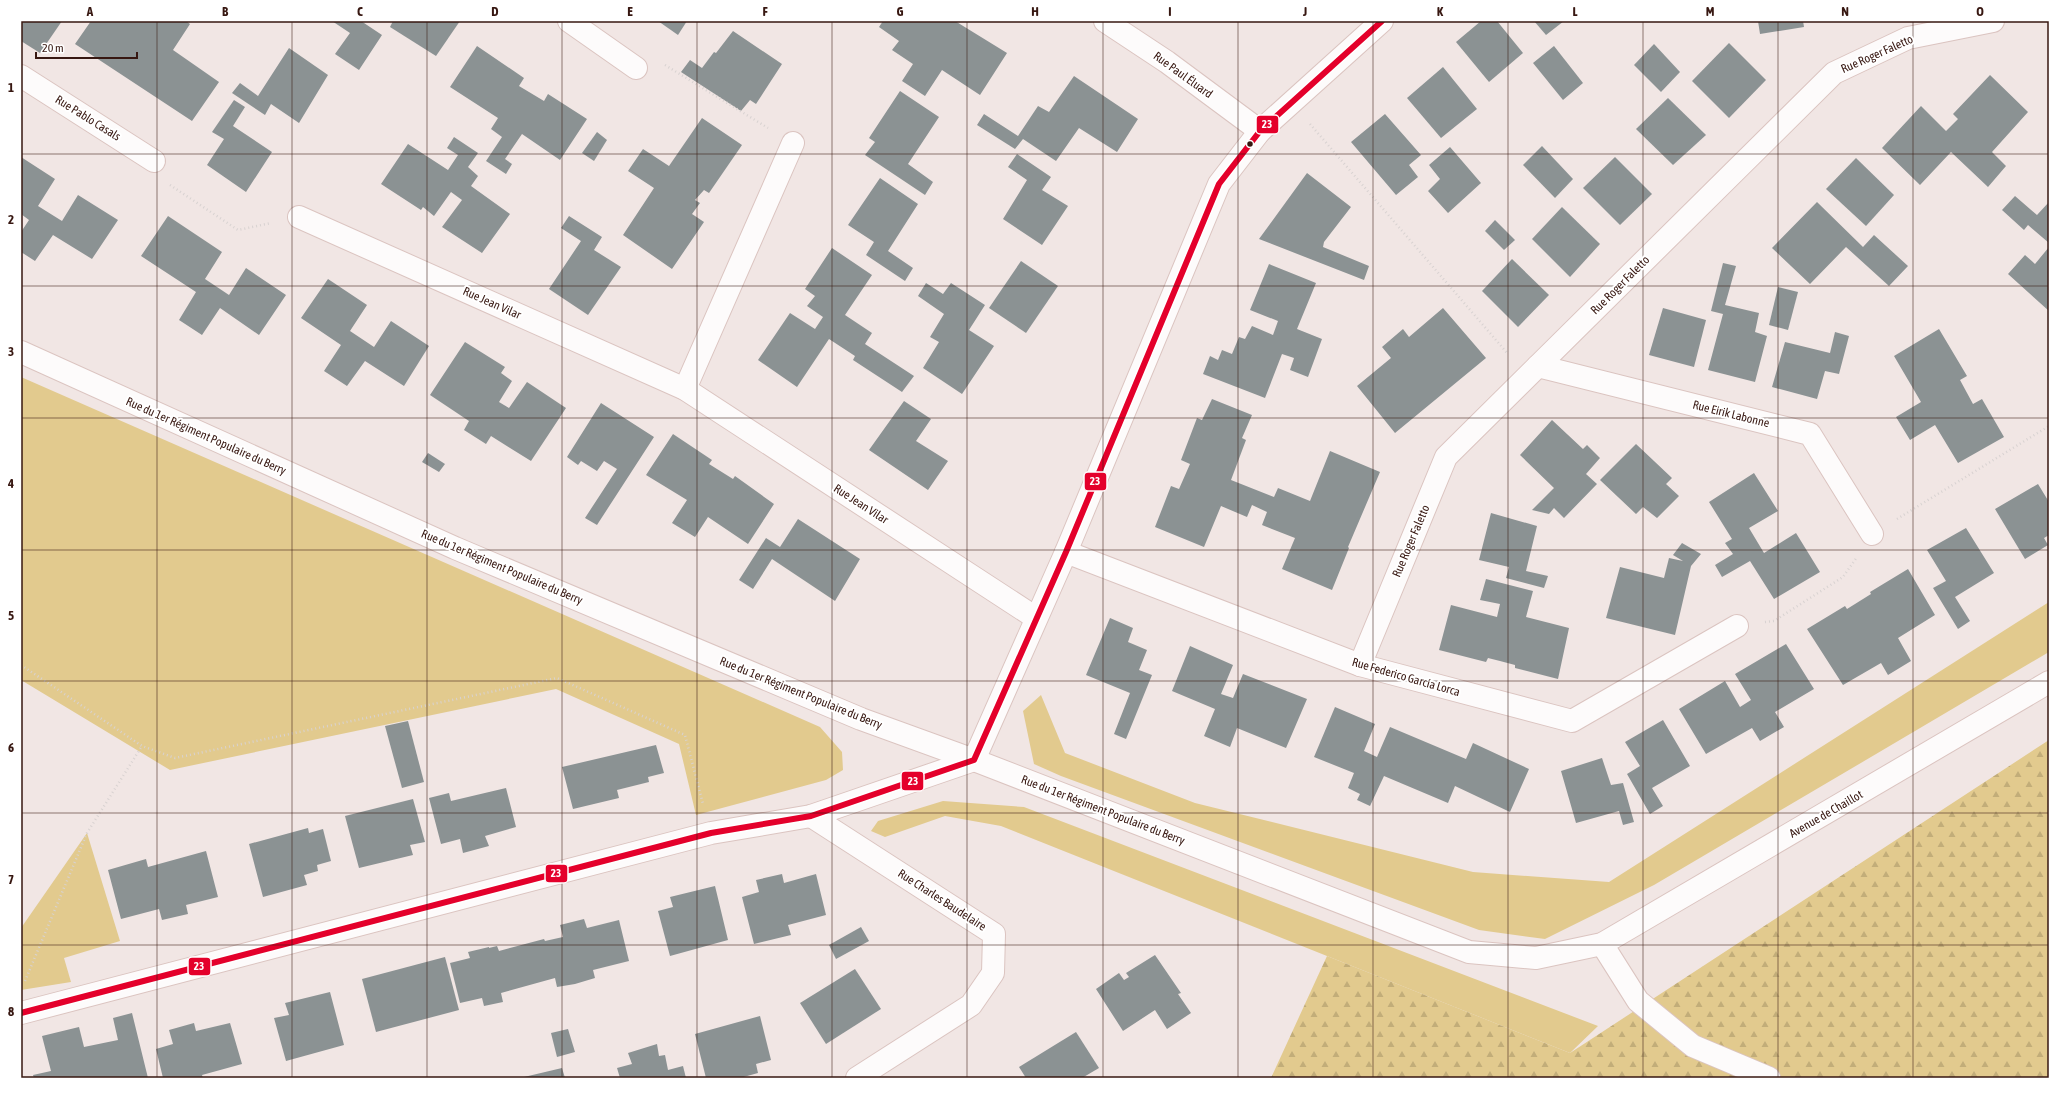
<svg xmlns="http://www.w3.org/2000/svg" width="2070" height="1099" font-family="'Asap Condensed',sans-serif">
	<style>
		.green { fill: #e2ca8e }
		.forest { fill: url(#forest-firs) }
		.building { fill: #8b9293 }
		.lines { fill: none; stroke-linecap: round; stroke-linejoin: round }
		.street-casing { stroke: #dbc4c0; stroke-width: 24 }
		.secondary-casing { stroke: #dbc4c0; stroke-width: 24 }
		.path { stroke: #d8d2d1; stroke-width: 2.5; stroke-dasharray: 1 3; stroke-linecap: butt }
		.street { stroke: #fdfbfb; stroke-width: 22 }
		.secondary { stroke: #fdfbfb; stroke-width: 22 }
		.bus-1-casing { stroke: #fff; stroke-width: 9 }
		.bus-1 { stroke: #e4002b; stroke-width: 6 }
		.grid { fill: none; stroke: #371711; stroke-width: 1; stroke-opacity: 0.55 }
		.bus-dot { fill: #371711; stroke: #fff; stroke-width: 1.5 }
		.labels { text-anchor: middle; stroke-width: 4; stroke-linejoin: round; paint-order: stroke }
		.street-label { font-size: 12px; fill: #371711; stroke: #fff }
		.line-badge { stroke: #fff; stroke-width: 1.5 }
		.badge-label { font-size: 11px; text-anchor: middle; font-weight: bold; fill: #fff }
		.neatline { fill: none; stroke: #371711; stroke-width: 1.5 }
		.grid-label { font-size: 13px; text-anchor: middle; font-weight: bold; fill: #371711 }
	</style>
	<defs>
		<pattern id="forest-firs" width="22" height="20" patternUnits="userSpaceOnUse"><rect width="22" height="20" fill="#e2ca8e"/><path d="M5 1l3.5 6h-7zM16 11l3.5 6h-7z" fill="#c2ad79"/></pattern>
	</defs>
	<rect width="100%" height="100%" fill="#f1e6e4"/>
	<!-- green -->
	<g class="green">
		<polygon points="21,377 820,727 842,752 843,770 826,780 696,815 679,744 556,689 170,770 21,680"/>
		<polygon points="2049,602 2049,652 1654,885 1545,939 1479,930 1061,776 1034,764 1023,711 1041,695 1065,753 1195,803 1473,872 1609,882"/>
		<polygon points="943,801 1024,807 1598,1026 1570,1053 1001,826 945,816 885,837 871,831 878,821"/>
		<polygon points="87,833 120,941 64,958 71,982 21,990 21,928"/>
	</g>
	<!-- forest -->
	<polygon class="forest" points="2049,740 2049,1078 1271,1078 1327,956 1570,1053"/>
	<!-- building -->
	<g class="building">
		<polygon points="21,21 62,21 40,53 21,41"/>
		<polygon points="91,21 186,21 190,24 173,50 219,82 192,121 75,44"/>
		<polygon points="332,21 361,21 382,35 359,70 335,54 350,33"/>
		<polygon points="393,21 460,21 436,56 390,27"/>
		<polygon points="658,21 687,21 678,35"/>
		<polygon points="883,21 955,21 1007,53 980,95 942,70 925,96 902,81 913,64 892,50 899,41 879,27"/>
		<polygon points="1481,21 1497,21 1523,53 1489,82 1456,42"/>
		<polygon points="1534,21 1564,21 1546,35"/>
		<polygon points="1758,21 1803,21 1804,27 1760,34"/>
		<polygon points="733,31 782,64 756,104 750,100 741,111 681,72 690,60 702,68 714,52 716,53"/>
		<polygon points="1729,43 1766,80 1729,118 1692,81"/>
		<polygon points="1654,44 1680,72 1661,92 1634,65"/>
		<polygon points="477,46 524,78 519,86 544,101 548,94 587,119 560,160 522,134 505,159 512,164 506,174 486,161 502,137 491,129 498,118 450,87"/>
		<polygon points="1554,46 1583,83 1563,100 1533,63"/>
		<polygon points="289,48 328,75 299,123 271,104 265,115 232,93 240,83 258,96"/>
		<polygon points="1443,67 1477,109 1441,138 1407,98"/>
		<polygon points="1990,75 2028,112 1992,152 2006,166 1988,187 1951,152 1920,185 1882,148 1921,106 1946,131 1958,119 1953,114"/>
		<polygon points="1074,76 1138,119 1117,152 1079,128 1056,161 1023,139 1015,149 977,125 984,114 1018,136 1038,106 1049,112"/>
		<polygon points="900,91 939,117 908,164 933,182 925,195 865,155 875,142 869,138"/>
		<polygon points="1668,98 1706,135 1673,165 1636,129"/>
		<polygon points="234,100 245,107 233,126 272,152 246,192 207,165 224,139 212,132"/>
		<polygon points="1385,114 1421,155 1409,165 1418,177 1396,195 1351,142"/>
		<polygon points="702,118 742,145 709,193 704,190 695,200 700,203 692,214 704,222 672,269 623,235 654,188 628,171 643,149 669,166"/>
		<polygon points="597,132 607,140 594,161 582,153"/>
		<polygon points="454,137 478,153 468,167 478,176 471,186 510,214 482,253 442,227 462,200 451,192 434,216 423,207 421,210 381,184 408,144 448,170 458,155 447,148"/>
		<polygon points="1542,146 1573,179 1555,198 1523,165"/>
		<polygon points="1450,147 1481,183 1448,213 1428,191 1440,179 1429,165"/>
		<polygon points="1017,154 1051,177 1042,190 1068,206 1042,245 1003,219 1027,180 1008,167"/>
		<polygon points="21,157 55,179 38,206 62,221 78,195 118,220 92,259 53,235 35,261 21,252 21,232 29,220 21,214"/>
		<polygon points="1615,157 1652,194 1620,225 1583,188"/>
		<polygon points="1856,158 1894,195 1866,226 1826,189"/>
		<polygon points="1307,173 1351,207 1324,242 1323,247 1369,266 1364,280 1259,239"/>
		<polygon points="880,178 918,204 888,251 913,268 905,281 866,255 874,242 848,225"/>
		<polygon points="2015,196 2037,215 2049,202 2049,243 2028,225 2024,230 2002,210"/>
		<polygon points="1817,202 1863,247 1874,235 1908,266 1889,286 1846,247 1810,284 1772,248"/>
		<polygon points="1562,207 1600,244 1570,277 1532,239"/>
		<polygon points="168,216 222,252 205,279 229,295 246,268 286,295 259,335 220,308 202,335 179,320 196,292 141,256"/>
		<polygon points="569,216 602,237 594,250 621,267 588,315 549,289 581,241 561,228"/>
		<polygon points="1495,220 1515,240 1504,250 1485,231"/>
		<polygon points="2049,247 2049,311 2008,274 2025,255 2035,264"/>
		<polygon points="832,248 872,275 845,315 872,333 865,344 914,376 902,392 853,360 855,356 829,339 797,387 758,360 790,313 815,329 823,317 807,306 815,296 805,289"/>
		<polygon points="1512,259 1549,295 1518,327 1482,291"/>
		<polygon points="1021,261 1058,286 1026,333 989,308"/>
		<polygon points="1723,263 1736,266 1725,305 1759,313 1755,332 1767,336 1755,382 1708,370 1723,314 1711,311"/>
		<polygon points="1269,264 1316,283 1297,329 1322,339 1308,377 1290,370 1294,358 1282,354 1265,398 1203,374 1210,356 1218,360 1222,350 1232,354 1239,337 1245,339 1252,326 1273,335 1278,321 1250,310"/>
		<polygon points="328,279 367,305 350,331 374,347 391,321 429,346 404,386 365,361 347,386 324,371 341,345 301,318"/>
		<polygon points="926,283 943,294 951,283 985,305 969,330 994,346 962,394 923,368 939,342 930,337 944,314 918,296"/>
		<polygon points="1778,287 1798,292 1788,330 1769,325"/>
		<polygon points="1443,308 1486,358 1395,433 1357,386 1391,358 1382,347 1403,329 1409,337"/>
		<polygon points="1663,308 1706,320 1694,367 1649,355"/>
		<polygon points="1939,329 1967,376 1960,380 1973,404 1982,399 2004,437 1958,463 1935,425 1910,440 1896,417 1921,402 1894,356"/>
		<polygon points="1835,332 1849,336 1839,374 1825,371 1817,399 1772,387 1785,342 1830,353"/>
		<polygon points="465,342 505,367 501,373 512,381 499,402 509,408 527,382 566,408 531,461 491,436 486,444 464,430 469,421 430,395"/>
		<polygon points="1212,399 1252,415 1242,438 1246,440 1231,480 1274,497 1278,488 1310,501 1330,451 1380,472 1348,547 1349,548 1332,590 1282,569 1295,538 1262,525 1267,512 1252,505 1247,517 1221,506 1204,547 1155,527 1171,486 1179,489 1190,464 1181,460 1197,418 1202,420"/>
		<polygon points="904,401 931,419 916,441 948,461 928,490 869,450"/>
		<polygon points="601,403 654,437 597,525 585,518 617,469 604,461 597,471 581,461 578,465 567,457"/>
		<polygon points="1552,420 1583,449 1587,445 1600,458 1586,474 1597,484 1564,518 1554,508 1549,514 1532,510 1554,488 1520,455"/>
		<polygon points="673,434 712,460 709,464 733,479 735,476 774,504 748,544 708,517 695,537 672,523 687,500 646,475"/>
		<polygon points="1636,444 1672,478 1666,484 1679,496 1657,518 1643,507 1636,514 1600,480"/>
		<polygon points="428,453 445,464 439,472 422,462"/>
		<polygon points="1754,473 1778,511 1749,528 1764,553 1796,533 1820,572 1774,599 1750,561 1722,577 1715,565 1733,554 1725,543 1732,539 1709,502"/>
		<polygon points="2038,484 2049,502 2049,535 2044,538 2048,545 2025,559 1995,509"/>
		<polygon points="1491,513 1537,526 1526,571 1548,576 1544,588 1506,578 1509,567 1479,560"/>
		<polygon points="798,519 860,559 835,601 772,559 753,589 739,580 766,538 780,547"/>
		<polygon points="1966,528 1994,573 1955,597 1970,621 1958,629 1933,588 1946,581 1927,550"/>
		<polygon points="1682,543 1701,554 1691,566 1675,635 1606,618 1620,567 1664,578 1669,558 1683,561 1673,555"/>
		<polygon points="1908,569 1935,615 1898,638 1911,661 1888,675 1881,663 1843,685 1807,629 1845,606 1847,609 1871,594 1870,592"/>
		<polygon points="1486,579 1533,591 1526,617 1569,628 1558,679 1515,668 1515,665 1500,661 1488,658 1486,662 1439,650 1451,605 1497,617 1500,604 1480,600"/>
		<polygon points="1110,618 1133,628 1128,642 1147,650 1139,670 1152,675 1126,739 1114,734 1130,693 1086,675"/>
		<polygon points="1786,644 1814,689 1775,712 1784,727 1760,741 1752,728 1706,754 1679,709 1725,681 1740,707 1751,700 1735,674"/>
		<polygon points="1190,646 1233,665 1221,694 1233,698 1243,674 1307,699 1286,748 1237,728 1230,747 1204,736 1215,709 1172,691"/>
		<polygon points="1335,707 1375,724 1364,751 1377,757 1390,727 1466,759 1473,743 1529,769 1510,812 1455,786 1448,803 1384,776 1370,806 1357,800 1360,794 1348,788 1354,773 1314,757"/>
		<polygon points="1663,720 1690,766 1652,788 1663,806 1650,814 1627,774 1640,766 1625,742"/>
		<polygon points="408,721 424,782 402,788 385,726"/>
		<polygon points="656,745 664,773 648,777 649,782 617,790 619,798 573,809 562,767"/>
		<polygon points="1602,758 1611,785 1623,783 1634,822 1623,825 1619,811 1576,823 1561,771"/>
		<polygon points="506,788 516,827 485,836 489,846 463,853 460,839 441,844 429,798 449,793 451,801"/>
		<polygon points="413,799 425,842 410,845 413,855 359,868 345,816"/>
		<polygon points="308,828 309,833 323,829 331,861 317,865 318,871 304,875 307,885 263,897 249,844"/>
		<polygon points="206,851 218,897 186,905 188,914 162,920 159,909 121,919 108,870 146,859 148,867"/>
		<polygon points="782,874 784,883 816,874 826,915 788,925 791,935 754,944 742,897 759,892 756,880"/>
		<polygon points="715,886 728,940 670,956 658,911 673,907 670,897"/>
		<polygon points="584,919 587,928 619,920 629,961 593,970 595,978 575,984 557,987 555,978 501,993 503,1002 484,1006 482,998 460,1003 450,963 470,958 468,952 489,947 489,948 497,946 499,951 544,939 545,941 563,937 560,925"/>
		<polygon points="861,927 869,941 836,959 829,945"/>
		<polygon points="1155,955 1181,993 1178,994 1191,1013 1167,1029 1155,1010 1123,1031 1096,989 1119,973 1124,980 1129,977 1126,973"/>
		<polygon points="445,957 459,1010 376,1032 362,979"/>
		<polygon points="855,969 881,1009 826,1044 800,1003"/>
		<polygon points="330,992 344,1045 286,1061 274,1018 289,1015 285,1003"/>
		<polygon points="132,1013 148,1078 34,1078 33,1075 51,1071 42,1036 79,1027 84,1047 118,1040 113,1018"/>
		<polygon points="760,1016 771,1060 756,1064 758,1073 740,1078 706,1078 695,1034"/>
		<polygon points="194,1023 196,1031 230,1023 242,1064 202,1075 203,1078 163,1078 156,1049 173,1044 169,1030"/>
		<polygon points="568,1029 575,1052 557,1057 551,1033"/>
		<polygon points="1076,1032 1099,1068 1082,1078 1026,1078 1019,1067"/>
		<polygon points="657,1044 659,1056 665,1055 668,1070 683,1066 686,1078 620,1078 617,1068 632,1064 628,1053"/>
		<polygon points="562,1068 565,1078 524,1078 524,1077"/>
	</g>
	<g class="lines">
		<!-- street casing -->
		<g class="street-casing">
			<g id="street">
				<polyline points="569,21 636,68"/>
				<polyline points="1105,21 1167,62 1260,131"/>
				<polyline points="21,76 154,161"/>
				<polyline points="299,217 685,389 1036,618"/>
				<polyline points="1538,366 1810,434 1872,534"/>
				<polyline points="685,389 793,143"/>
				<polyline points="1066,552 1360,665 1572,721 1737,626"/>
				<polyline points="1360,665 1446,457 1834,73 1908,38 1993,21"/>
				<polyline points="811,816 994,934 993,973 971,1005 857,1078"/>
				<polyline points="21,1013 711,833 811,816 974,760 1066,552 1219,184 1260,131 1382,21"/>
			</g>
		</g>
		<!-- secondary casing -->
		<g class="secondary-casing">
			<g id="secondary">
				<polyline points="21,352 455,548 861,719 974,760 1469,952 1536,958 1602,944 2049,682"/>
				<polyline points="1602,944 1638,1001 1693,1046 1769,1078"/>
			</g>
		</g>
		<!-- path -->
		<g class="path">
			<polyline points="665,65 768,128"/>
			<polyline points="1310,124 1508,354"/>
			<polyline points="170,185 238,230 271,223"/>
			<polyline points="1897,519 2049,426"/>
			<polyline points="1765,622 1774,621 1843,577 1857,557"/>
			<polyline points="21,665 142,746 175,758 557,678 685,735 703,804"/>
			<polyline points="25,981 87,833 142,746"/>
		</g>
		<!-- street -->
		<use href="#street" class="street"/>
		<!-- secondary -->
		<use href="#secondary" class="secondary"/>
		<!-- bus-1 casing -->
		<g class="bus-1-casing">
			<polyline id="bus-1" points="21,1013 711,833 811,816 974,760 1066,552 1219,184 1260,131 1382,21"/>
		</g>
		<!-- bus-1 -->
		<use href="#bus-1" class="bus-1"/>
	</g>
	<!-- grid -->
	<path class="grid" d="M157,21V1078M292,21V1078M427,21V1078M562,21V1078M697,21V1078M832,21V1078M967,21V1078M1103,21V1078M1238,21V1078M1373,21V1078M1508,21V1078M1643,21V1078M1778,21V1078M1913,21V1078M21,154H2049M21,286H2049M21,418H2049M21,550H2049M21,681H2049M21,813H2049M21,945H2049"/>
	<!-- markers -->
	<circle class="bus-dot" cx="1250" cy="144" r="3.5"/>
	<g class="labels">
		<!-- street labels -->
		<g class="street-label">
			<text transform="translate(1877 54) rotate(-24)" y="4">Rue Roger Faletto</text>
			<text transform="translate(1183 75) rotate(36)" y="4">Rue Paul Éluard</text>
			<text transform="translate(88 118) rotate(32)" y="4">Rue Pablo Casals</text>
			<text transform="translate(1620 285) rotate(-45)" y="4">Rue Roger Faletto</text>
			<text transform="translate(492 303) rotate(24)" y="4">Rue Jean Vilar</text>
			<text transform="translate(1731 414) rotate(14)" y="4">Rue Eirik Labonne</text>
			<text transform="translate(206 436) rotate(24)" y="4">Rue du 1er Régiment Populaire du Berry</text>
			<text transform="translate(861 504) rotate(33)" y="4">Rue Jean Vilar</text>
			<text transform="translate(1411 541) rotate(-67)" y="4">Rue Roger Faletto</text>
			<text transform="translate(502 567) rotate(23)" y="4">Rue du 1er Régiment Populaire du Berry</text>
			<text transform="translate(1406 677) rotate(16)" y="4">Rue Federico García Lorca</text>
			<text transform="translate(801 693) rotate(22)" y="4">Rue du 1er Régiment Populaire du Berry</text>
			<text transform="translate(1103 810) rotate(21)" y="4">Rue du 1er Régiment Populaire du Berry</text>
			<text transform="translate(1826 814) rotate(-30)" y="4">Avenue de Chaillot</text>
			<text transform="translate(942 900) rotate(33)" y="4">Rue Charles Baudelaire</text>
		</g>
	</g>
	<g class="line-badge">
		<rect x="1256" y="115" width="23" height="19" rx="4" fill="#e4002b"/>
		<rect x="1084" y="472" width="23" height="19" rx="4" fill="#e4002b"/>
		<rect x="901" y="771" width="23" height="20" rx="4" fill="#e4002b"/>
		<rect x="545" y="864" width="23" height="19" rx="4" fill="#e4002b"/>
		<rect x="188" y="957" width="23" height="19" rx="4" fill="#e4002b"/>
	</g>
	<g class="badge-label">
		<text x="1267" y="128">23</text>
		<text x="1095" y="485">23</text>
		<text x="913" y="785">23</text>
		<text x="556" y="877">23</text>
		<text x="199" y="970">23</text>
	</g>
	<!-- border -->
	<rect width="2070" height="1099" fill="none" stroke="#ffffff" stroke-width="44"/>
	<!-- scale -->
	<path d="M36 52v6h101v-6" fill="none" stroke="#371711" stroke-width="2"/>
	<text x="42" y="52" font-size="12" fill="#371711" stroke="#ffffff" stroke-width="3" paint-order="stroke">20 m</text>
	<rect x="22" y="22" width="2026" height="1055" class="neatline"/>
	<g class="grid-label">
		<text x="90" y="16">A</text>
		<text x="225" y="16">B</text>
		<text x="360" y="16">C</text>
		<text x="495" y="16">D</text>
		<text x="630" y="16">E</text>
		<text x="765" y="16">F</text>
		<text x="900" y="16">G</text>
		<text x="1035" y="16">H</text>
		<text x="1170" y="16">I</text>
		<text x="1305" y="16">J</text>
		<text x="1440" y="16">K</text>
		<text x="1575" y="16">L</text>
		<text x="1710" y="16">M</text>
		<text x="1845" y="16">N</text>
		<text x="1980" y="16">O</text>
		<text x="11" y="92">1</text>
		<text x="11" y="224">2</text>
		<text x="11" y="356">3</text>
		<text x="11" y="488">4</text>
		<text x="11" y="620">5</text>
		<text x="11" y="752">6</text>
		<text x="11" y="884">7</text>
		<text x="11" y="1016">8</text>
	</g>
</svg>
